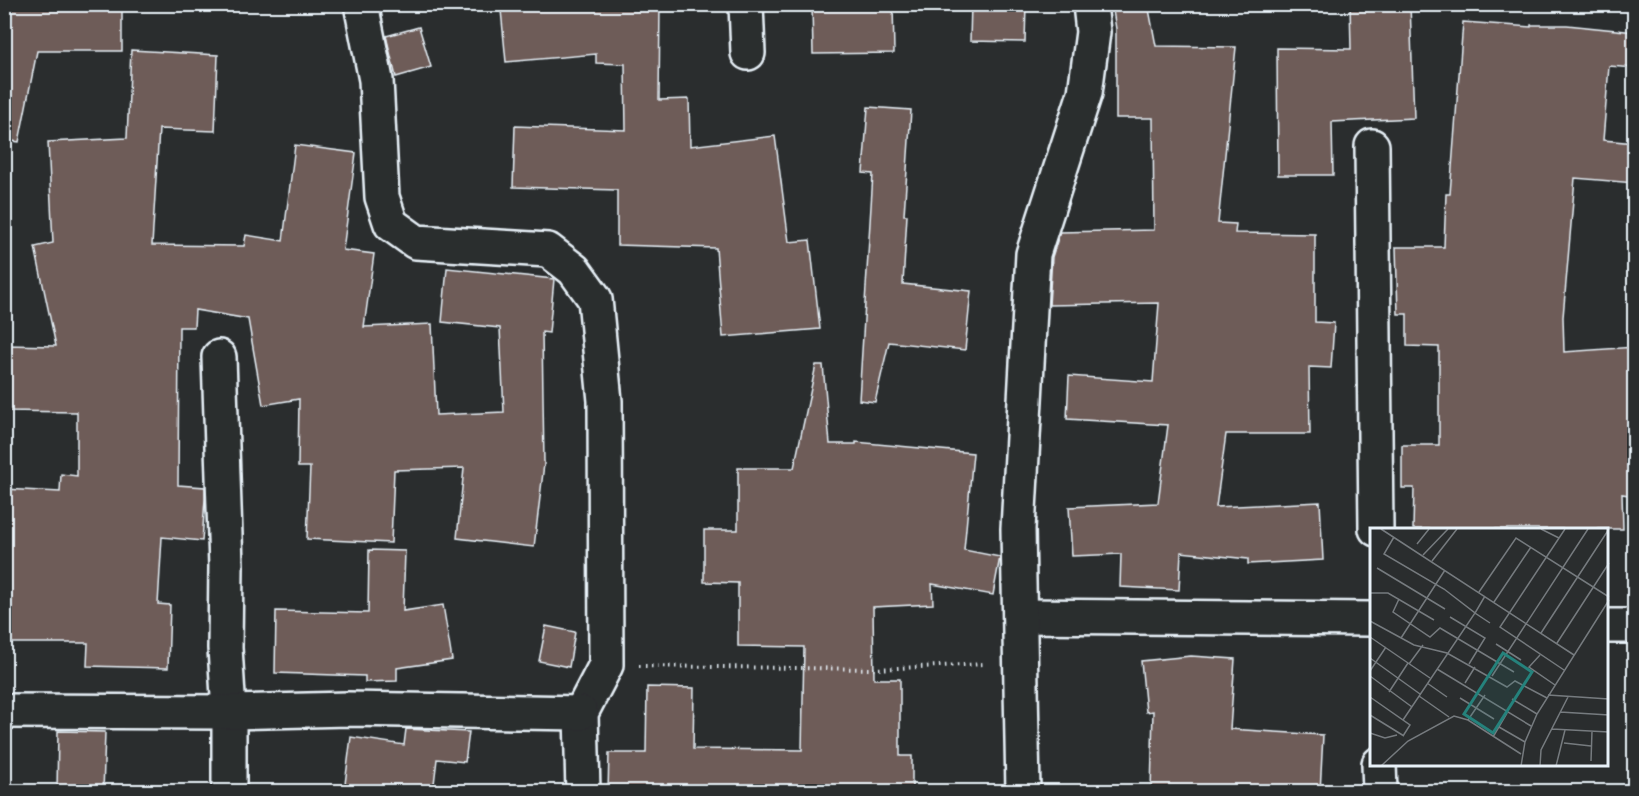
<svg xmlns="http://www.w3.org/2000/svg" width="1639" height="796" font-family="'Gochi Hand',sans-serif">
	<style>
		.building { fill: #6e5c58; stroke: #e8f1f8; stroke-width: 1.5 }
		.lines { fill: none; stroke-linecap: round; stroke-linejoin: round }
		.street-casing { stroke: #e8f1f8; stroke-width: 38 }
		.path { stroke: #e8f1f8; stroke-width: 4; stroke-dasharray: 1.5 4.5; stroke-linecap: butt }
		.street { stroke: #2a2d2e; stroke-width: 33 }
		.inset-road { fill: none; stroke: #767b7f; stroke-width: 1.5 }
		.view { fill: #25827c; fill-opacity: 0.15; stroke: #25827c; stroke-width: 3 }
		.inset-edge { fill: none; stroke: #e8f1f8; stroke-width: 3 }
	</style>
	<rect width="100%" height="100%" fill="#2a2d2e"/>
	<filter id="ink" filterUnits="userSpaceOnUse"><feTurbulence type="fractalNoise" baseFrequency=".0167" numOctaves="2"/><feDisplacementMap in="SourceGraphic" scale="12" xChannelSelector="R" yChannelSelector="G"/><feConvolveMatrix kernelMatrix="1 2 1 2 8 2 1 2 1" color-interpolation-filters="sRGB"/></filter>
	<g filter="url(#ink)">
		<!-- building -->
		<g class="building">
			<polygon points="5,4 122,4 122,51 37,51 19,142 5,140"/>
			<polygon points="560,4 660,4 659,100 689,99 690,146 775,136 789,242 810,240 820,329 723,337 716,248 617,245 617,190 513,187 515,126 626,130 625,64 596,63 596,54 506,62 501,10"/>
			<polygon points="812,4 893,4 894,53 813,54"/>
			<polygon points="971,4 1026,4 1025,42 970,41"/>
			<polygon points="1112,4 1148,4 1156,46 1236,47 1218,223 1236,224 1235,233 1315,234 1315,322 1334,323 1331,368 1309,367 1310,434 1226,434 1216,507 1320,502 1323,560 1248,564 1248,559 1181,552 1179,590 1120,587 1121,554 1072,556 1069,507 1158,503 1168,425 1067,419 1069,376 1153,382 1159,303 1049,305 1052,257 1060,232 1154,230 1153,118 1116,118 1116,29"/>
			<polygon points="1350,4 1410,4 1414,118 1332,122 1333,175 1278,175 1277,48 1351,49"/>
			<polygon points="1463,22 1531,27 1531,25 1567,25 1635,32 1635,68 1609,66 1603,140 1635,143 1635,183 1575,178 1563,317 1564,352 1635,347 1635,496 1622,494 1623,529 1413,529 1414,488 1402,488 1402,445 1439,445 1439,347 1407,346 1407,314 1398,314 1396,247 1444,247 1446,194 1450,194"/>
			<polygon points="419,27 431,67 396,77 386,36"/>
			<polygon points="131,50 218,55 215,131 159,129 152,245 244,246 246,235 283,241 295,145 356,153 343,250 374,254 364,327 432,324 436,415 504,412 500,328 442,322 447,268 554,279 549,333 542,332 544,464 534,547 457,538 464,468 394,470 391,543 307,539 310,467 298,467 299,399 263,405 248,319 195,310 194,327 179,327 178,485 205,487 205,499 202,541 162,537 158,604 170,605 168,668 87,666 88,643 4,643 4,489 60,492 61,474 77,476 77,412 4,411 4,345 56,346 35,247 53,243 48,142 127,138"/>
			<polygon points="868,107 911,110 904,215 907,215 903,284 971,291 965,350 889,342 875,402 859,400 873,174 863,173"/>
			<polygon points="816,365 823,365 830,444 856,444 856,442 973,453 964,550 1000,557 993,595 932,584 933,604 873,607 874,679 900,679 900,756 912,756 912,792 608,792 609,753 646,753 647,687 694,688 693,749 802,750 804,647 738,646 738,583 704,582 704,530 738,530 738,468 794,468"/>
			<polygon points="369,550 405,551 403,611 443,605 452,660 397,668 397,681 365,682 365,676 275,673 276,611 368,613"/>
			<polygon points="546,626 575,632 569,667 539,661"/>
			<polygon points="1191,656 1235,659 1230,729 1323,735 1320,792 1151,792 1153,711 1146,712 1141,661"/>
			<polygon points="406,729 469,732 465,762 437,759 433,792 344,792 351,737 404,745"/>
			<polygon points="58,731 105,732 103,792 57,792"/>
		</g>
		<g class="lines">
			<!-- street casing -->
			<g class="street-casing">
				<g id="street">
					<polyline points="361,4 376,80 382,197 391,224 416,242 548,250 574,270 595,299 605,401 606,665 581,713 583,792"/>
					<polyline points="746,4 748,53"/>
					<polyline points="1372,146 1376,529"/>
					<polyline points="219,357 226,566 225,648 229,712 229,792"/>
					<polyline points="1020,616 1372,619"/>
					<polyline points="1608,626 1634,626"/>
					<polyline points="4,711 229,712 348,709 581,713"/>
					<polyline points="1379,764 1380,792"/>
					<polyline points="1023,792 1018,529 1033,254 1085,93 1093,32 1090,4"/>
				</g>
			</g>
			<!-- path -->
			<polyline class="path" points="639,666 875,669 985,664"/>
			<!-- street -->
			<use href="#street" class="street"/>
		</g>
	</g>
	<!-- overview -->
	<g transform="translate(1370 528)">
		<rect width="238" height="238" fill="#2a2d2e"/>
		<path class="inset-road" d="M11,1L204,127M171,1L189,10M24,9L14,26L74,61L105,85L33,192M47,16L59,1M53,27L78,1M62,33L87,1M7,40L75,81M109,64L146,10L239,69M0,65H18L64,92M115,68L105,85L120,95M29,71L23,84L60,109L70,100L144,144M124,74L161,19M80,89L115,110L99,136M0,93L44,117L77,125L137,159L145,153L177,170M171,105L239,1M0,109L60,150M31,110L75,42M187,115L239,35M126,116L151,132M170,127L159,139L185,157M0,130L50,166M39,136L53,117M67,141L161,198M194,142L130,99L195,1M0,143L16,119M0,148L42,179M122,148L218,1M57,155L77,169M95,155L105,139M19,164L38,135M178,167L239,171M49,168L79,189M0,169L40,197L33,208M90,170L124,191M142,171L167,186M190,184L239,187M0,187L34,208M98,192L115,167M129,199L155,214M182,201L239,204M0,205L15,210L27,207M123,209L137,185M194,215L221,218M221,233L222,203M11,238L38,213L84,188L98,192L151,226M151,238L155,214L167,186L239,72M170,238L171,222L198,169M186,238L195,202"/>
		<path class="view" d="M133,125L162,144L123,205L94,186Z"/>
		<rect width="238" height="238" class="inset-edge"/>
	</g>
	<!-- margin -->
	<rect width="1639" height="796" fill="none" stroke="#2a2d2e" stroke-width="24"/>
	<rect x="12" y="12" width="1615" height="772" fill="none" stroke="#e8f1f8" stroke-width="2" filter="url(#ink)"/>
</svg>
